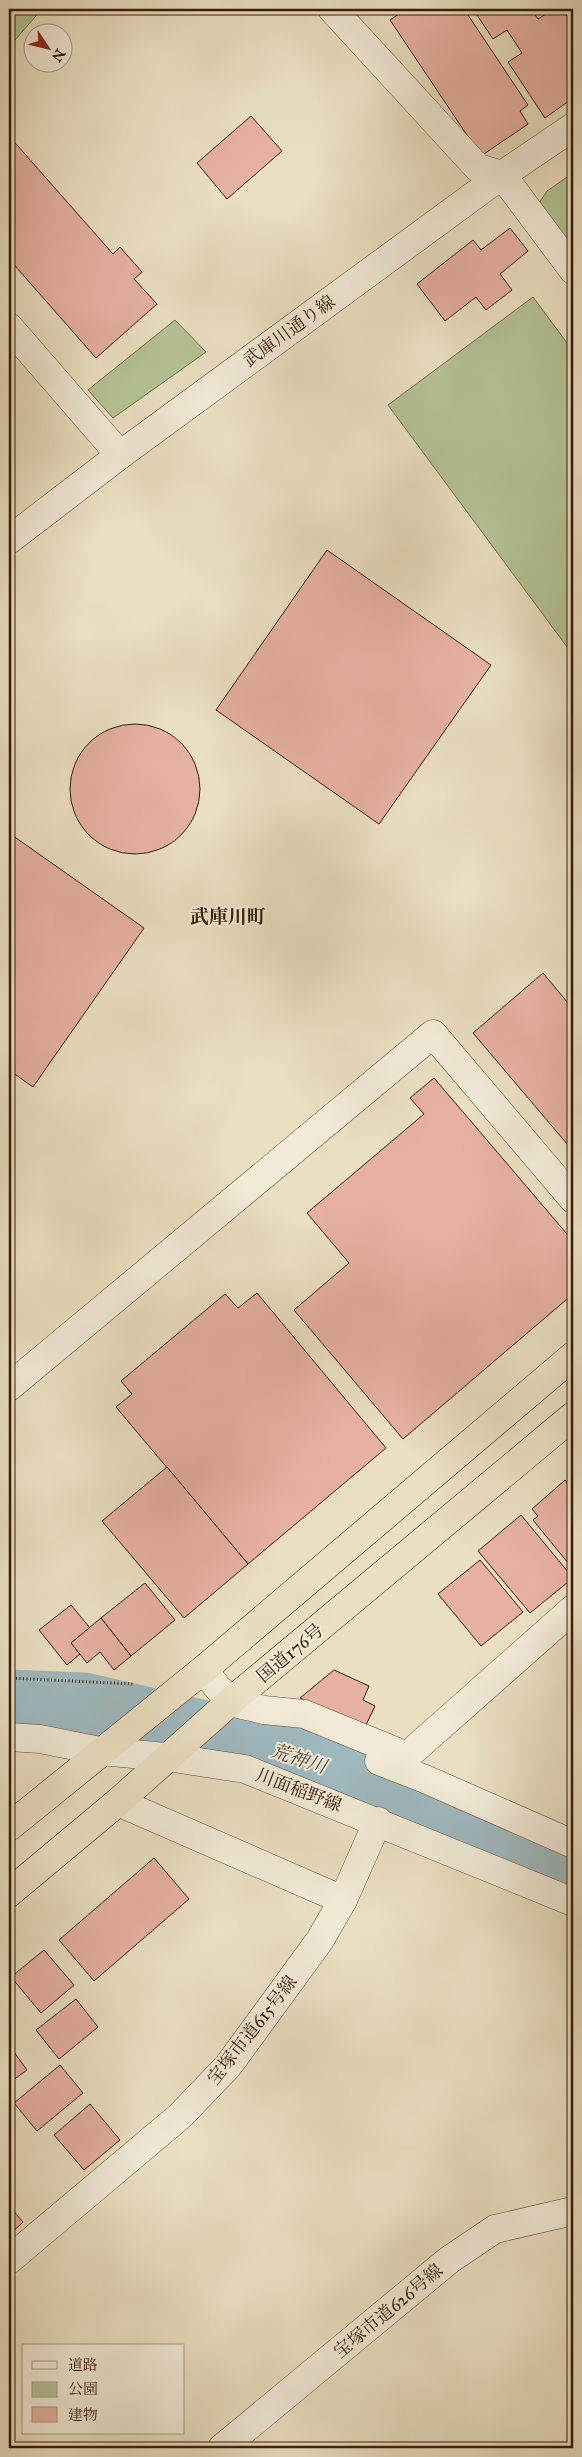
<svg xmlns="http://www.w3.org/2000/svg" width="582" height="2457" font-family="'IM FELL Great Primer','Noto Serif JP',serif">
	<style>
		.green { fill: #b4c295; stroke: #766e4e }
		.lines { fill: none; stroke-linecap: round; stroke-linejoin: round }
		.stream { stroke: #757a76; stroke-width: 11 }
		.river { stroke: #9fb9c0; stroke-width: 65 }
		.building { fill: #e6b1a2; stroke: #371b08 }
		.minor-casing { stroke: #644c36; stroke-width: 29 }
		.trunk-casing { stroke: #371b08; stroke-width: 29 }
		.path { stroke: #371b08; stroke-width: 3; stroke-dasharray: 1 2.5; stroke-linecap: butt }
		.minor { stroke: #f1ead7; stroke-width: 28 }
		.trunk { stroke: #eadfc2; stroke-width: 28 }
		.labels { text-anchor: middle; stroke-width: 4; stroke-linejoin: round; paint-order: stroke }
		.street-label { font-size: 18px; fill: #371b08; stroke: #f1ead7 }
		.neighbourhood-label { font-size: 19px; font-weight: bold; fill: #371b08; stroke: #f1ead7 }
		.water-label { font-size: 19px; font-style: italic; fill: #564a3f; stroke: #f1ead7 }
	</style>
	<rect width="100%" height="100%" fill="#eadfc2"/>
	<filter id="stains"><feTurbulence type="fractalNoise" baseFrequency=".004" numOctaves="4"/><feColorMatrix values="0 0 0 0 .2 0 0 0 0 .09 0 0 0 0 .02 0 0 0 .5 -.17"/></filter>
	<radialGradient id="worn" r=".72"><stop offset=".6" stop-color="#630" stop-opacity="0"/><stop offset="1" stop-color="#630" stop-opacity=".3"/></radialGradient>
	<!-- green -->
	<g class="green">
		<polygon points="9,9 42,9 9,47"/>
		<polygon points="573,173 573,255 537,206 547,191"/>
		<polygon points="533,297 573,351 573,655 388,405"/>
		<polygon points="175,320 206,352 113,418 88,390"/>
	</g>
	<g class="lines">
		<!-- stream -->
		<polyline class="stream" points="391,1787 396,1783"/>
		<!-- river -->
		<polyline class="river" points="9,1702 83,1705 265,1747 391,1787 573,1871"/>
	</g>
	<!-- building -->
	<g class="building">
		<polygon points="406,9 464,9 528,105 520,111 528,124 481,156 390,20"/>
		<polygon points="473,9 531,9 538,19 554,9 562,9 573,24 573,98 545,118 508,62 522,53 507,30 493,39"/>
		<polygon points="251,116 282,151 227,199 197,163"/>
		<polygon points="9,136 113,254 120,247 142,272 134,279 157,304 96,358 9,259"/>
		<polygon points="510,228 528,251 500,274 512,290 486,310 476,297 445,321 417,284 473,240 481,250"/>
		<polygon points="327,550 491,665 379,824 216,710"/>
		<circle cx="135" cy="789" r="65"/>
		<polygon points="9,833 144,928 33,1087 9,1070"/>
		<polygon points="573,870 573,883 567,875"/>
		<polygon points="543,973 573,1009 573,1151 473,1033"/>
		<polygon points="434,1078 573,1241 573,1294 403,1439 294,1310 349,1263 307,1213 424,1114 410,1098"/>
		<polygon points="257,1293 386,1448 248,1564 116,1407 132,1394 121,1381 225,1294 238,1308"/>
		<polygon points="167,1467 248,1564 184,1618 102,1521"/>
		<polygon points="565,1480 573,1489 573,1569 533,1520 538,1516 532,1509"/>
		<polygon points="521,1515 573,1578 530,1613 478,1551"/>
		<polygon points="480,1560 523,1612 481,1646 438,1594"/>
		<polygon points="145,1583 175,1620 131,1656 101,1618"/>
		<polygon points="71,1605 90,1628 71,1643 80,1654 67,1665 39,1630"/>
		<polygon points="101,1618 131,1656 114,1670 100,1652 87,1663 71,1643"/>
		<polygon points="334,1670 369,1686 363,1700 375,1706 364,1729 300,1698"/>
		<polygon points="154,1858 189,1899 94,1981 59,1940"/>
		<polygon points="44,1950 74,1985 41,2013 11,1977"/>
		<polygon points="76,1999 98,2027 59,2059 36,2030"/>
		<polygon points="9,2045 27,2070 9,2083"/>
		<polygon points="60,2065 83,2093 37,2131 14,2103"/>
		<polygon points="90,2104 120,2140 84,2170 54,2135"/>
		<polygon points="9,2206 23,2222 9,2235"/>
	</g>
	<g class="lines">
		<!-- minor casing -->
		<g class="minor-casing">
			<g id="minor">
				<polyline points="332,9 478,168 502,175 573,270"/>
				<polyline points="9,327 120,455"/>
				<polyline points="9,540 120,455 502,175 573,127"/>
				<polyline points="9,1387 433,1034 573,1199"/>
				<polyline points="203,1670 230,1702 264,1710 304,1714 407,1756 573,1609"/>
				<polyline points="9,1737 40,1739 100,1751 167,1757 245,1769 573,1902"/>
				<polyline points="379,1761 425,1779 573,1844"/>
				<polyline points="118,1802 343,1900"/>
				<polyline points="9,2260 180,2116 228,2066 320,1940 343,1900 378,1821"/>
				<polyline points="222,2448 449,2260 495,2229 573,2211"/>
			</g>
		</g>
		<!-- trunk casing -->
		<g class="trunk-casing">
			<g id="trunk">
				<polyline points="9,1827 203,1670 573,1356"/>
				<polyline points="9,1893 118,1802 230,1702 573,1416"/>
			</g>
		</g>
		<!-- path -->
		<polyline class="path" points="9,1678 133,1684"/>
		<!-- minor -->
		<use href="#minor" class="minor"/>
		<!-- trunk -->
		<use href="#trunk" class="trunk"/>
	</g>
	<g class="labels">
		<!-- street labels -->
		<g class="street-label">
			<text transform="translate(289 331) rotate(-36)" y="6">武庫川通り線</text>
			<text transform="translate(290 1653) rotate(-40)" y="6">国道176号</text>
			<text transform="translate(299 1790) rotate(21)" y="6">川面稲野線</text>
			<text transform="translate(252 2030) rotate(-52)" y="6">宝塚市道615号線</text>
			<text transform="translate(388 2311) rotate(-40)" y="6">宝塚市道626号線</text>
		</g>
		<!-- neighbourhood labels -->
		<g class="neighbourhood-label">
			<text x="228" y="923">武庫川町</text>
		</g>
		<!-- water labels -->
		<g class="water-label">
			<text transform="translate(299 1758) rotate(18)" y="7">荒神川</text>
		</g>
	</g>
	<!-- margin -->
	<rect width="582" height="2457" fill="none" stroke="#eadfc2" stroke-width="30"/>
	<rect x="10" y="10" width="562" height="2437" fill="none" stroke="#371b08" stroke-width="2.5"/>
	<rect x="15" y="15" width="552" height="2427" fill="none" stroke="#371b08"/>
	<!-- legend -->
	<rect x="22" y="2344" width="162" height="90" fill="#f1ead7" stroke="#a79784"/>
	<rect x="32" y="2361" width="25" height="8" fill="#f1ead7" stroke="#a79784"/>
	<text x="68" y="2370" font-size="15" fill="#371b08">道路</text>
	<rect x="32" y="2382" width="25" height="15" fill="#b4c295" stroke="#a79784"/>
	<text x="68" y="2394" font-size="15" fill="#371b08">公園</text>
	<rect x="32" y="2407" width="25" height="15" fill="#e6b1a2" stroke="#a79784"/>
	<text x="68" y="2420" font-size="15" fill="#371b08">建物</text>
	<!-- north arrow -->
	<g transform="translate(48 48) rotate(125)"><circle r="24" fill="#f1ead7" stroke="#a79784"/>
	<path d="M0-4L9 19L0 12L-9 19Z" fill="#8f2418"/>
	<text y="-8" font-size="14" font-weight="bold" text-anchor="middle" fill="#371b08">N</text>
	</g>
	<rect width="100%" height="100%" filter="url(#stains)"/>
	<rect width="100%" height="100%" fill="url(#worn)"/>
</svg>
